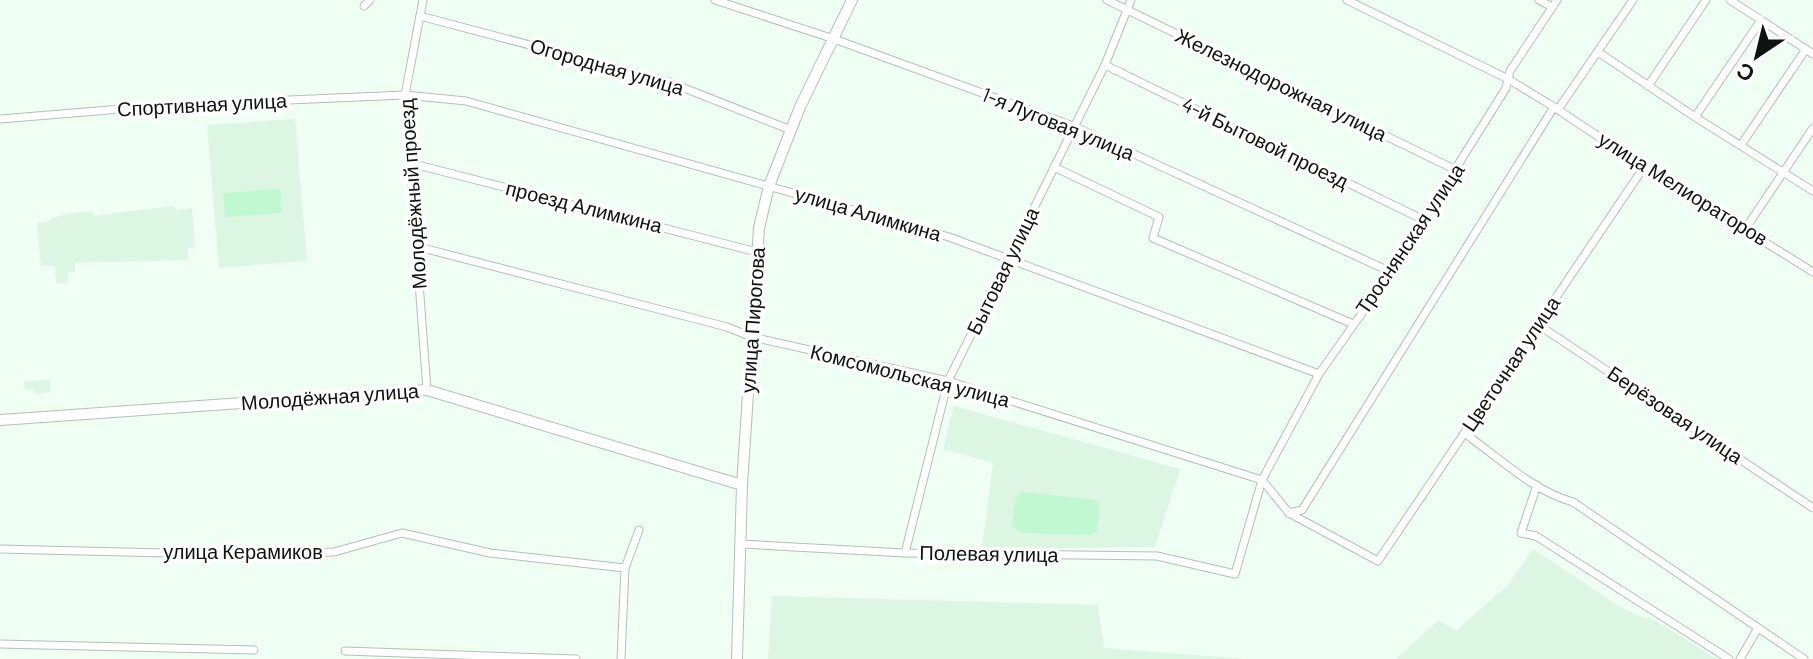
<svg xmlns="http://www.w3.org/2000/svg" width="1813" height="659" font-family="Barlow,sans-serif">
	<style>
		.built { fill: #dcf6e3 }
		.green { fill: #c1f8d2 }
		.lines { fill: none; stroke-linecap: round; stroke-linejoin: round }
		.street-casing { stroke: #b0c2b5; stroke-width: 9 }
		.secondary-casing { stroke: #b0c2b5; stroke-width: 12 }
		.street { stroke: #fff; stroke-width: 7 }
		.secondary { stroke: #fff; stroke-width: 10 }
		.labels { text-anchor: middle; stroke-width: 7; stroke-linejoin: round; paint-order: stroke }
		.street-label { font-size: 20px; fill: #0d130f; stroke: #fff }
	</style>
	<rect width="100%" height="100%" fill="#f0fff4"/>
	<!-- built -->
	<g class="built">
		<polygon points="295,119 307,261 219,268 207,125"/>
		<polygon points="173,206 177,210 192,208 195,247 188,248 188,260 75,263 75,272 68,273 68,283 56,283 55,266 41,266 37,223 48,222 54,217 73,213 92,211 94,216"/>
		<polygon points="50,380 51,392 35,394 34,389 25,389 24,381"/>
		<polygon points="954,406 1180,469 1155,547 982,549 993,463 943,449"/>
		<polygon points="1533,549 1620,607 1647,619 1648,616 1717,659 1396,659 1439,620 1456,631 1507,586"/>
		<polygon points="772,596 1098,605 1104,648 1247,659 768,659"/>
	</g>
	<!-- green -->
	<g class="green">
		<polygon points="280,189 282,213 225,217 223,193"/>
		<polygon points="1022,492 1095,500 1100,504 1097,531 1089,535 1021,533 1012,526 1016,498"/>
	</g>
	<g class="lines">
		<!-- street casing -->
		<g class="street-casing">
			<g id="street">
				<polyline points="423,0 405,95 427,390"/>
				<polyline points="715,0 834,39 1073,126 1391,272"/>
				<polyline points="1107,0 1456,170"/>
				<polyline points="1539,0 1552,7"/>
				<polyline points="364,6 370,0"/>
				<polyline points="420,16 666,81 791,130"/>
				<polyline points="1761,20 1813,54"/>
				<polyline points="1598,52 1695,117 1761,20 1730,0"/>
				<polyline points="1105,65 1424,220"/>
				<polyline points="1648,86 1706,0"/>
				<polyline points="1554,107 1644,167 1813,272"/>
				<polyline points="1559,108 1633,0"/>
				<polyline points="1695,117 1813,191"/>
				<polyline points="0,119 170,105 405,95 466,101 949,237 1319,374"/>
				<polyline points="1741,145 1806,49"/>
				<polyline points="410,163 757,252"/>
				<polyline points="1054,167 1159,217 1153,238 1353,324"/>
				<polyline points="1746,228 1813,128"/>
				<polyline points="415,246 727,327 752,337 948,381 1262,480 1289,513 1378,561 1644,167"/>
				<polyline points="1537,324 1813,508"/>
				<path d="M1464,433C1498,457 1533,491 1573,502L1804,659"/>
				<polyline points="1537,485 1521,533 1536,536 1729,659"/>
				<polyline points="1289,513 1302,510 1554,107 1508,79 1347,0"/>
				<polyline points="741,544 905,553 1157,556 1235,574 1262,480 1319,374 1391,272 1506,88 1510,71 1557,0"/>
				<polyline points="0,549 250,555 334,552 402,533 490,553 625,568"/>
				<polyline points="905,553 948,381 1105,65 1131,0"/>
				<polyline points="0,644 254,650"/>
				<polyline points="345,651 576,659"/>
				<polyline points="621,659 625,568 639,530"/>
				<polyline points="1740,659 1758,628"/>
			</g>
		</g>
		<!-- secondary casing -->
		<g class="secondary-casing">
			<g id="secondary">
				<polyline points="0,420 427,390 742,485"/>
				<polyline points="737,659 742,485 759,228 769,186 800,107 852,0"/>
			</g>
		</g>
		<!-- street -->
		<use href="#street" class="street"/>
		<!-- secondary -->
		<use href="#secondary" class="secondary"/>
	</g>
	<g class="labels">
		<!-- street labels -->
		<g class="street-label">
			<text transform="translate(607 67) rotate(16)" y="7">Огородная улица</text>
			<text transform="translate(1281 85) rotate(26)" y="7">Железнодорожная улица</text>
			<text transform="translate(202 105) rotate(-3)" y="7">Спортивная улица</text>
			<text transform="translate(1058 124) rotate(22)" y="7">1-я Луговая улица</text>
			<text transform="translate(1265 143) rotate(26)" y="7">4-й Бытовой проезд</text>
			<text transform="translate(1683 189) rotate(32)" y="7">улица Мелиораторов</text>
			<text transform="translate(413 194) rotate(-94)" y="7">Молодёжный проезд</text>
			<text transform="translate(584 207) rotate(14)" y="7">проезд Алимкина</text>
			<text transform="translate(868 214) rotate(16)" y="7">улица Алимкина</text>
			<text transform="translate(1410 239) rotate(-56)" y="7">Троснянская улица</text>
			<text transform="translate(1003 271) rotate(-64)" y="7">Бытовая улица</text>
			<text transform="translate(753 320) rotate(-86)" y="7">улица Пирогова</text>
			<text transform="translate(1511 364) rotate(-56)" y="7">Цветочная улица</text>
			<text transform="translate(910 376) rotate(14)" y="7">Комсомольская улица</text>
			<text transform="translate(330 397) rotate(-4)" y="7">Молодёжная улица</text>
			<text transform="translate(1675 415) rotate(34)" y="7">Берёзовая улица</text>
			<text x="243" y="559">улица Керамиков</text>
			<text transform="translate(989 554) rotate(1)" y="7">Полевая улица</text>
		</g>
	</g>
	<!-- north arrow -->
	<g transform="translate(1757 56) rotate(215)" stroke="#ffffff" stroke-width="6" paint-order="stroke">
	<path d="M0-6L14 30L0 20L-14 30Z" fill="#0d130f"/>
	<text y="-12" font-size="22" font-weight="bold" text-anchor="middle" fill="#0d130f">С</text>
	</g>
</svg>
